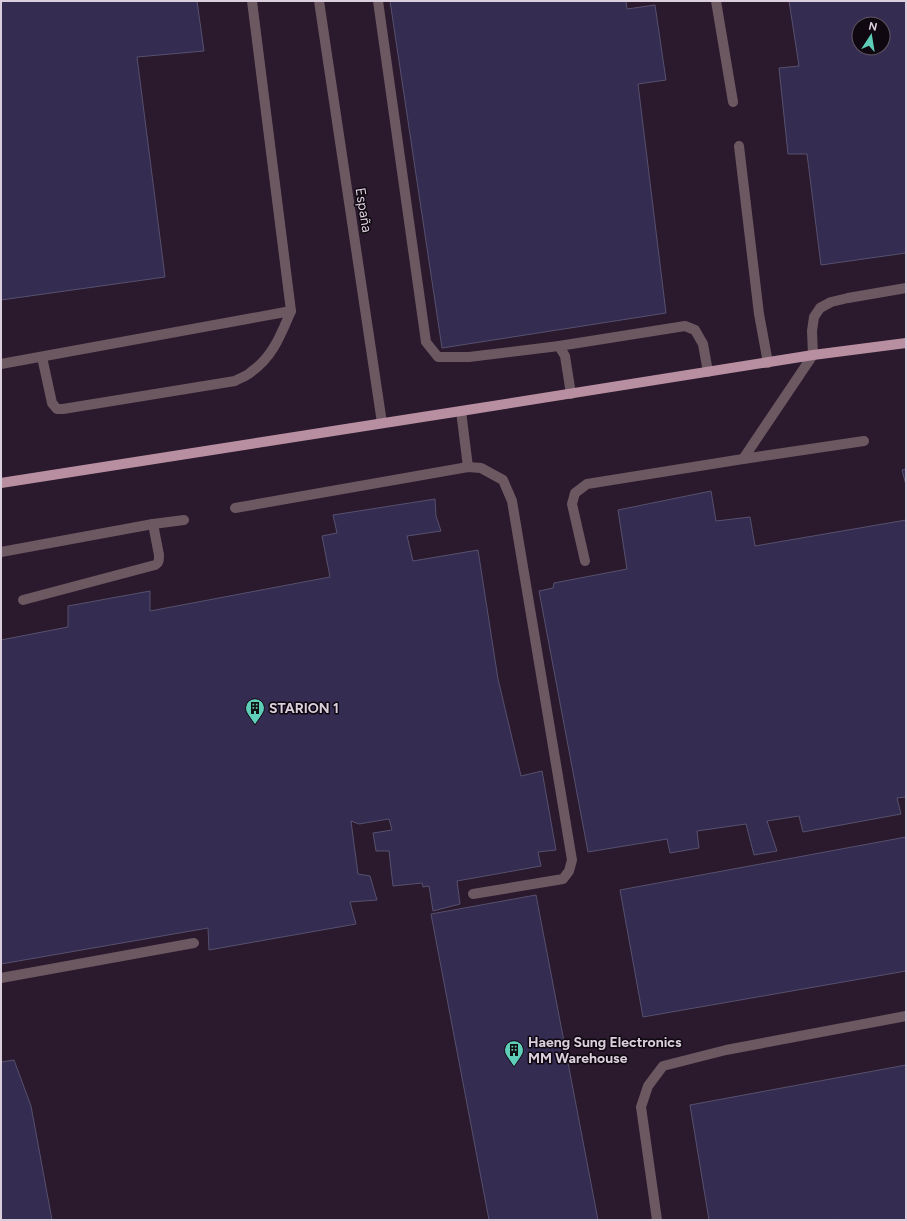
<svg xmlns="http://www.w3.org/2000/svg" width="907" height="1221" font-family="Figtree,sans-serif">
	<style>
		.building { fill: #352c52; stroke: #56516d; fill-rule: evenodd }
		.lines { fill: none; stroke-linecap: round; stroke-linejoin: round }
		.minor { stroke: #6c5861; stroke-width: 10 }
		.major { stroke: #b88fa1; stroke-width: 10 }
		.labels { text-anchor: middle; stroke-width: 3; stroke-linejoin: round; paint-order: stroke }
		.street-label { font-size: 14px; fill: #dbcfdd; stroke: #0f0810 }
		.poi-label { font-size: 14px; font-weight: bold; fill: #dbcfdd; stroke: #0f0810; text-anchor: start }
	</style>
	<rect width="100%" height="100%" fill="#2b192e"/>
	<!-- building -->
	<g class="building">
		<polygon points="1,1 197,1 204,51 137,57 165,277 1,300"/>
		<polygon points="390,1 626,1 627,9 655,5 666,80 638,84 666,313 442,348"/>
		<path d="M789,1H906V253L821,265L807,154H788L779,68L799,66ZM859,24H883V48H859Z"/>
		<polygon points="906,469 906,485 902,470"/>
		<polygon points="711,491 716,521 750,517 755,546 906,520 906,797 897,798 901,814 803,832 799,816 767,821 777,851 754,855 746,824 697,831 699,848 670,853 667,839 588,852 539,591 553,588 554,583 627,569 618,510"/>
		<polygon points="435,499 436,516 441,531 407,536 413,561 478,550 498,679 521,776 542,771 556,850 538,852 541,866 457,881 460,904 433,911 429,886 423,887 422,883 393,886 389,851 376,851 373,833 392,830 389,819 359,824 351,821 358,874 370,876 377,900 350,902 356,924 209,950 208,928 1,964 1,640 68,627 68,606 150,591 150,611 330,577 322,536 337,533 333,515"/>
		<polygon points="906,837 906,971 643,1017 620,890"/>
		<polygon points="536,895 598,1220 489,1220 431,914"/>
		<polygon points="14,1060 31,1106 52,1220 1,1220 1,1062"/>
		<polygon points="906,1065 906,1220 838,1220 838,1219 833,1220 709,1220 690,1105"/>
	</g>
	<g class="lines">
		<!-- minor -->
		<g class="minor">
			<polyline points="319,1 382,423"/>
			<polyline points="378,1 426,342 438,357 469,357 559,346 565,356 571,394"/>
			<polyline points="716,1 733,102"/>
			<polyline points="739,146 759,314 768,363"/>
			<polyline points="559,346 685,326 695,330 703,344 708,372"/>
			<path d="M42,357L52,403L57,409H63L235,381C240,378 247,376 251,372C273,357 281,334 291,311"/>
			<polyline points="1,364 291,311 252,1"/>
			<polyline points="461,411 468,467"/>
			<polyline points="743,459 813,355 812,331 814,317 820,308 831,302 848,298 906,288"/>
			<polyline points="235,508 468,467 481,468 503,480 512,501 572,860 569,871 563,879 473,894"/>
			<polyline points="1,552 153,524 184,520"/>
			<polyline points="585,561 572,504 575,493 587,484 743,459 864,441"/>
			<path d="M23,600L155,565C159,563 159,560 159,555L153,524"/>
			<polyline points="1,978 194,943"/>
			<polyline points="657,1220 641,1107 648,1086 663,1066 726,1050 906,1016"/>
		</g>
		<!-- major -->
		<polyline class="major" points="1,483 461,411 813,355 906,343"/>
	</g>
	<!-- icons -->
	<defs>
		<g id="building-pin" transform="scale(1)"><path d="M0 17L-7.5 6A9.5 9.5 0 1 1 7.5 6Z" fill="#5eceb8" stroke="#0f0810"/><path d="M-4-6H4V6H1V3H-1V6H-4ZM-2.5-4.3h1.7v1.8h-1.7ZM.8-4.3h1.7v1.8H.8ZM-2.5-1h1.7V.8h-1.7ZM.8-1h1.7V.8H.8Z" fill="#111"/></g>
	</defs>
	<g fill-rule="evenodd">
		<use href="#building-pin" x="255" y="708"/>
		<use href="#building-pin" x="514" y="1050"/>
	</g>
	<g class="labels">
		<!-- street labels -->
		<g class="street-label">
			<text transform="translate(364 210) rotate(81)" y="5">España</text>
		</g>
		<!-- poi labels -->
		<g class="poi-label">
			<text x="269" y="713">STARION 1</text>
			<text x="528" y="1047">Haeng Sung Electronics<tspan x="528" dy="16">MM Warehouse</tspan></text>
		</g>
	</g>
	<!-- border -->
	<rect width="907" height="1221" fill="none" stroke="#dbcfdd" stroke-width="4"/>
	<!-- north arrow -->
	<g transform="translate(871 36) rotate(12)"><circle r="19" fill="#0f0810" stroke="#615862"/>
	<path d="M0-3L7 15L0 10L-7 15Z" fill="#5eceb8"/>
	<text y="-6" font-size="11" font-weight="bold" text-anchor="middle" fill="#dbcfdd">N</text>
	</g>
</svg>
